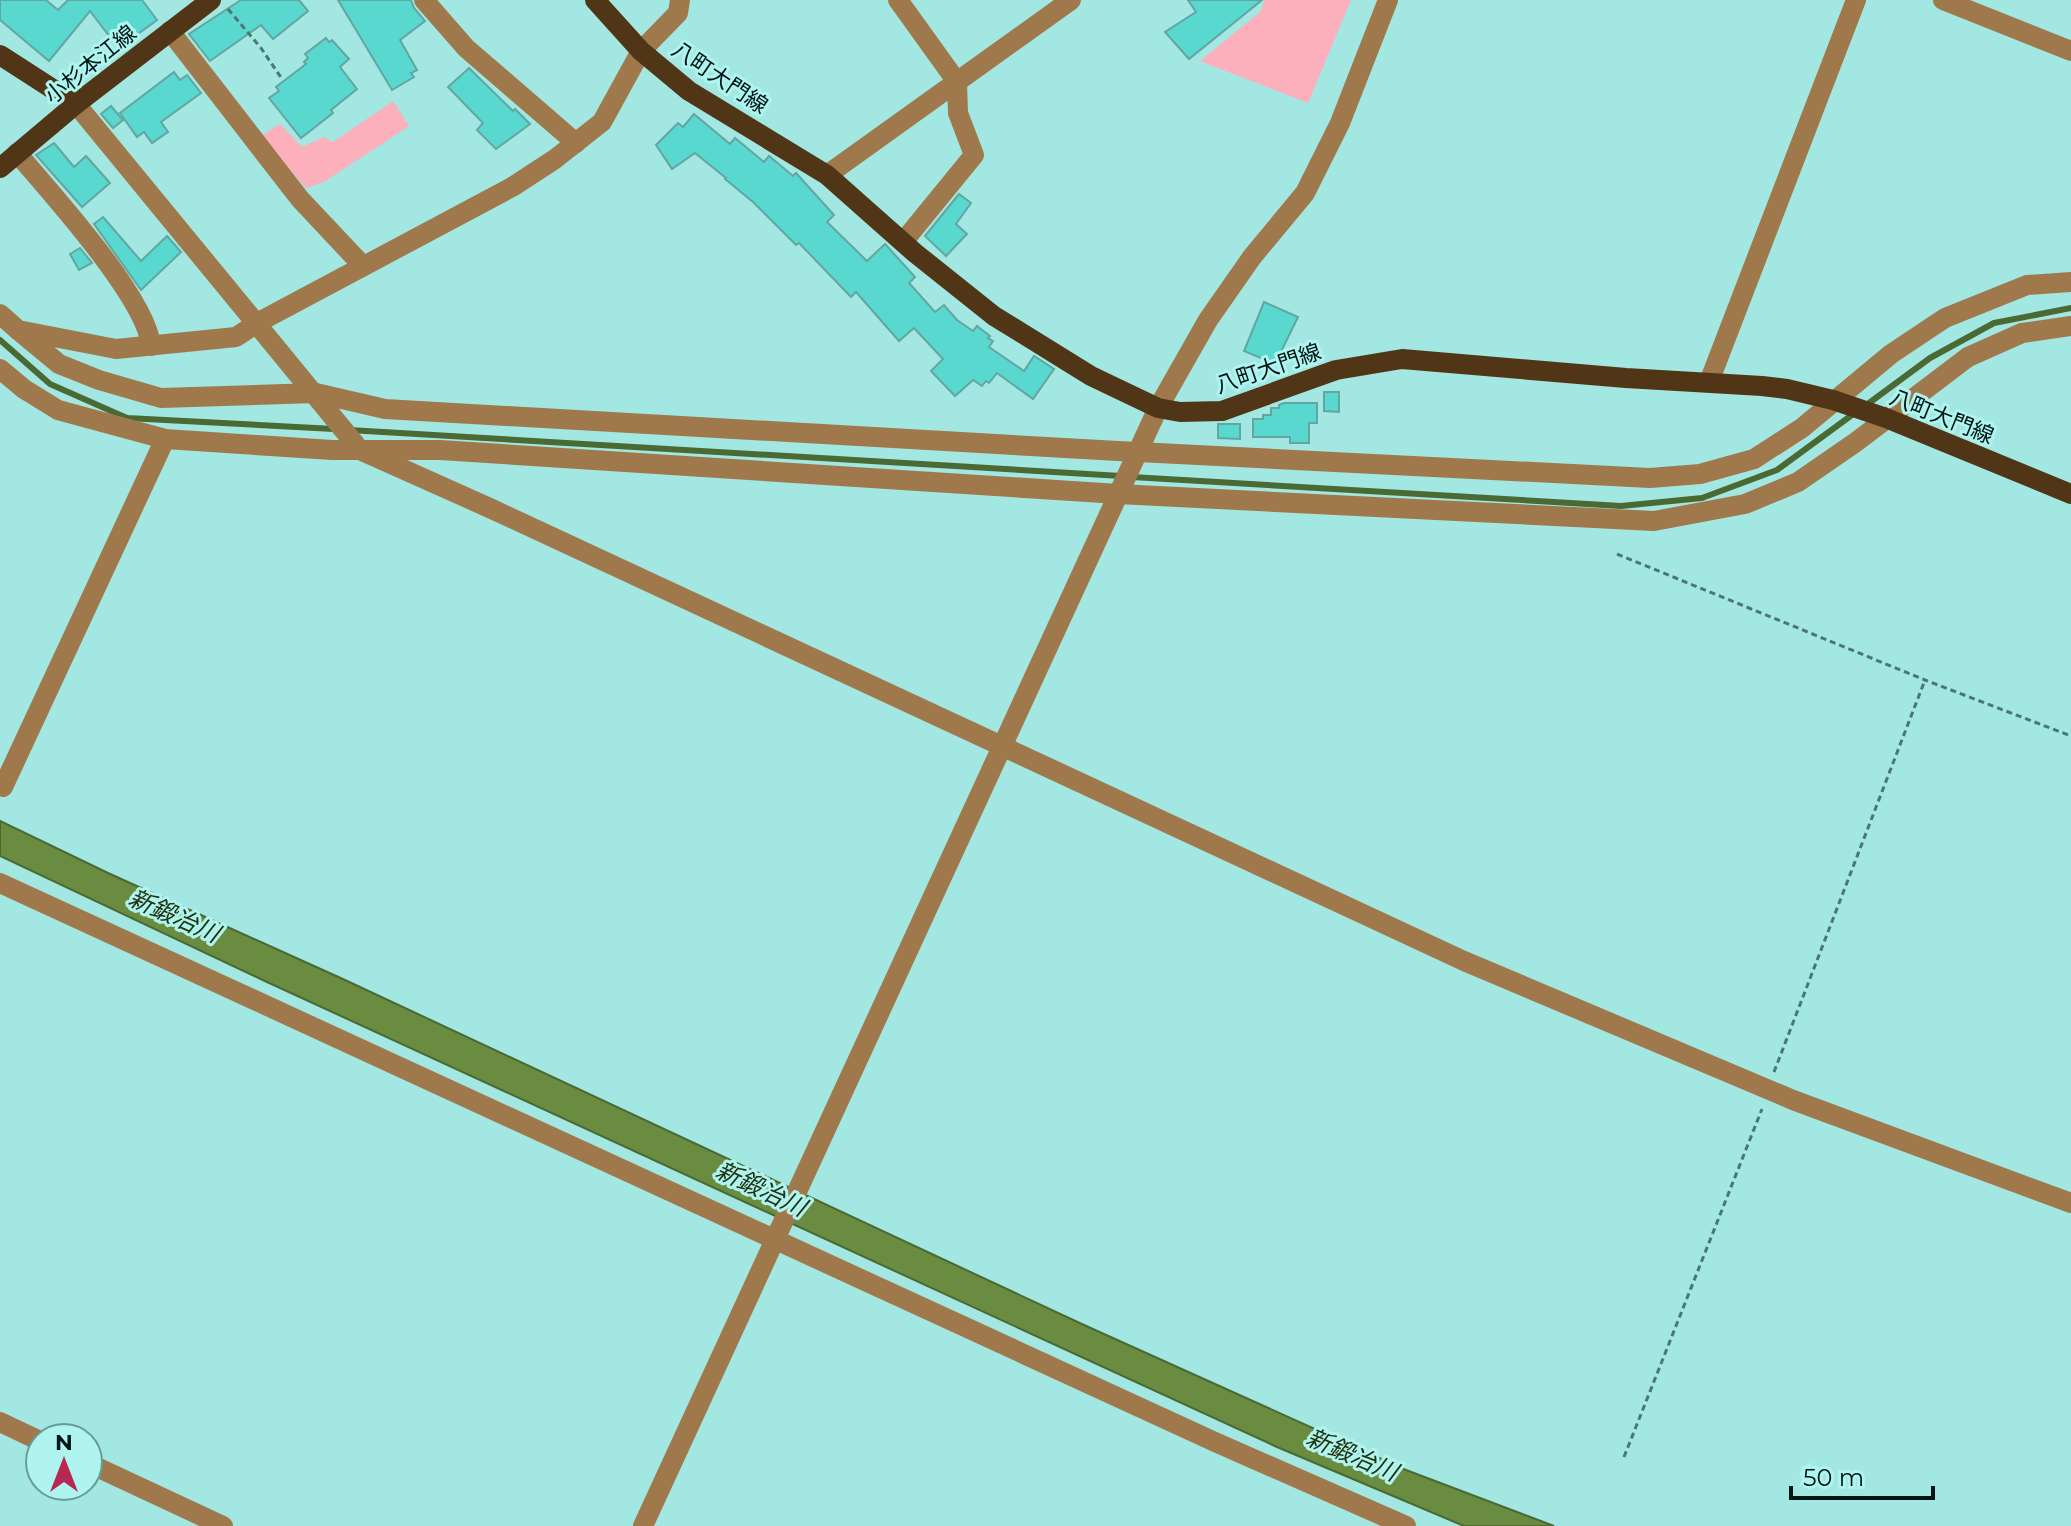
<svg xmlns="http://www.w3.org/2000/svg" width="2071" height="1526" font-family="Montserrat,'Noto Sans JP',sans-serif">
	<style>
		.green { fill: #fcb0bb }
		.water { fill: #698c40; stroke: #4a6933; stroke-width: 2 }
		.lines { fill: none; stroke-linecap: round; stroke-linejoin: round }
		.stream { stroke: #4a6933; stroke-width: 6 }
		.building { fill: #59d8d0; stroke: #63a6a1; stroke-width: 2 }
		.path { stroke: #4b7773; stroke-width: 3; stroke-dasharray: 6 4; stroke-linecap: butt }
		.minor { stroke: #9f794c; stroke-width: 20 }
		.major { stroke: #503617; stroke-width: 20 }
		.labels { text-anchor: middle; stroke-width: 6; stroke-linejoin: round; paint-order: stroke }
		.street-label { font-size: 22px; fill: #001615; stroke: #aff4ee }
		.water-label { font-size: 24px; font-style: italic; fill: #223110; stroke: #aff4ee }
	</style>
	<rect width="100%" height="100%" fill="#a2e7e1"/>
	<!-- green -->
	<g class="green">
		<polygon points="1265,0 1351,0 1308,103 1200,61 1260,12"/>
		<polygon points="393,101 409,126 324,182 306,188 261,136 280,124 302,147 324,137 333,142"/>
	</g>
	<!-- water -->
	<polygon class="water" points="0,821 108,873 345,980 1084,1325 1406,1470 1554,1526 1464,1526 1277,1447 267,982 0,856"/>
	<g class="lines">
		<!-- stream -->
		<g class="stream">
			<polyline points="0,340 50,384 127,418 334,429"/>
			<polyline points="1865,406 1930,358 1994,323 2071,308"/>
			<polyline points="349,430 1121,476"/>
			<polyline points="1132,477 1621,506 1702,498 1777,470 1856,412"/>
		</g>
	</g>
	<!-- building -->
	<g class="building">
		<polygon points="0,0 46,0 58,10 68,0 142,0 157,20 135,36 126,24 110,37 90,11 49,61 0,20"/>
		<polygon points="241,0 299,0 308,11 273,39 261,25 210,61 189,34"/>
		<polygon points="338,0 411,0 414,8 425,21 400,40 417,70 411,73 414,77 392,90"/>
		<polygon points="1188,0 1262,0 1189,59 1165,32 1196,12"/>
		<polygon points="326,38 329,42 332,40 349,59 340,67 357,89 331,110 333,113 301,138 269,98 279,91 276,87 306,64 304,62 308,58 305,54"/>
		<polygon points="469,68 513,111 515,109 530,124 496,149 477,130 483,123 448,87"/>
		<polygon points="174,72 180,80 187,75 201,93 161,122 168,132 152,143 144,132 137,137 120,113"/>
		<polygon points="111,106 123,120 113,128 101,114"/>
		<polygon points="694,114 730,144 735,138 764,162 769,156 793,176 796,173 834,215 827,222 867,261 885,244 915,277 909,283 935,312 944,305 957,320 973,331 977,326 990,336 988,338 993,341 989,347 1024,371 1034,356 1054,369 1033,399 997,373 989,383 986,381 982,386 973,380 955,396 931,371 943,359 914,328 899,341 856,292 851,297 799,243 796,245 753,202 725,179 726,178 695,153 672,169 656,145 678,123 683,127"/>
		<polygon points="54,143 74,167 86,156 110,183 82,207 36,155"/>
		<polygon points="959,194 971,203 956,224 967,234 946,256 925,236"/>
		<polygon points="103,217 141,261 167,236 181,252 141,290 94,224"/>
		<polygon points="80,248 92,263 79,270 70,254"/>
		<polygon points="1264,302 1298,317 1275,364 1244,351"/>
		<polygon points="1324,392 1339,392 1339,412 1324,411"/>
		<polygon points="1284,403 1317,403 1317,423 1309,423 1309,443 1290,443 1290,437 1253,437 1253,419 1263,419 1263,415 1271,415 1271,408 1279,408 1279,405"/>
		<polygon points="1218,424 1240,424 1240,439 1218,438"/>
	</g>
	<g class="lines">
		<!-- path -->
		<g class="path">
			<polyline points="228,9 261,48 282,79"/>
			<polyline points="1617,554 1925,680 2071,736"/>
			<polyline points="1774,1072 1925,680"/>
			<polyline points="1624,1457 1762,1109"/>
		</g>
		<!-- minor -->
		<g class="minor">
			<polyline points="424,0 466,48 576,143"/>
			<polyline points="898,0 957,82 958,113 974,155 903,242"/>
			<polyline points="1943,0 2071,51"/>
			<polyline points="170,31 300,199 363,266"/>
			<polyline points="76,104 360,450 494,510 1464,961 1793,1100 2071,1203"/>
			<path d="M17,153C50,192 147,298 151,346"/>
			<polyline points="827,175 1071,0"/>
			<polyline points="0,314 18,330 116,349 236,337 257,323 512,187 555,159 602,122 641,51 678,13 680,0"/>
			<polyline points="18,330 59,364 99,380 161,398 316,393 385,409 1118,451 1650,478 1700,474 1754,459 1802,428 1891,354 1945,318 2027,285 2071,282"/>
			<polyline points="0,369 24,389 58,410 165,439 332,450 440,450 1118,494 1654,521 1745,504 1798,482 1856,442 1968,357 2022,333 2071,326"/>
			<polyline points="1709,382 1856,0"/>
			<polyline points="3,787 165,439"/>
			<polyline points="0,883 1215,1442 1406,1526"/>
			<polyline points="0,1422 40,1441"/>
			<polyline points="88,1463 223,1526"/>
			<polyline points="643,1526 1158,408 1208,320 1252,257 1305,193 1340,123 1388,0"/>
		</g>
		<!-- major -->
		<g class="major">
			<polyline points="595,0 641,51 689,91 827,175 915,253 994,316 1091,376 1158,408 1180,412 1222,411 1336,370 1402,359 1626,378 1762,386 1787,389 1833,400 1886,418 2071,494"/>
			<polyline points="0,55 76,104"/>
			<polyline points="0,168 76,104 211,0"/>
		</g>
	</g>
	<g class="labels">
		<!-- street labels -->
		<g class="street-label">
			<text transform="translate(90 64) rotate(-39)" y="8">小杉本江線</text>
			<text transform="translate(720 77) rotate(34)" y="8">八町大門線</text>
			<text transform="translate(1268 368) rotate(-19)" y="8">八町大門線</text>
			<text transform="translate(1942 416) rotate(22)" y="8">八町大門線</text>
		</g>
		<!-- water labels -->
		<g class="water-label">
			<text transform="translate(174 916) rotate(24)" y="8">新鍛冶川</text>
			<text transform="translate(761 1189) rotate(25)" y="8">新鍛冶川</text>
			<text transform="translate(1352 1455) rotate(23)" y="8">新鍛冶川</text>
		</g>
	</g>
	<!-- north arrow -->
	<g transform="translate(64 1462)"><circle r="38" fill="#aff4ee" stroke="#699b97" stroke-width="2"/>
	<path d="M0-6L14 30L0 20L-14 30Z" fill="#b82751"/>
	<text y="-12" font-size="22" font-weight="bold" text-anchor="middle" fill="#001615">N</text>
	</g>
	<!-- scale -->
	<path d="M1791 1486v12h142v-12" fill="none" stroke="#001615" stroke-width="4"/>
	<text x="1803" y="1486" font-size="24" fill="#001615" stroke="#aff4ee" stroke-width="6" paint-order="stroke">50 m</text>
</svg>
